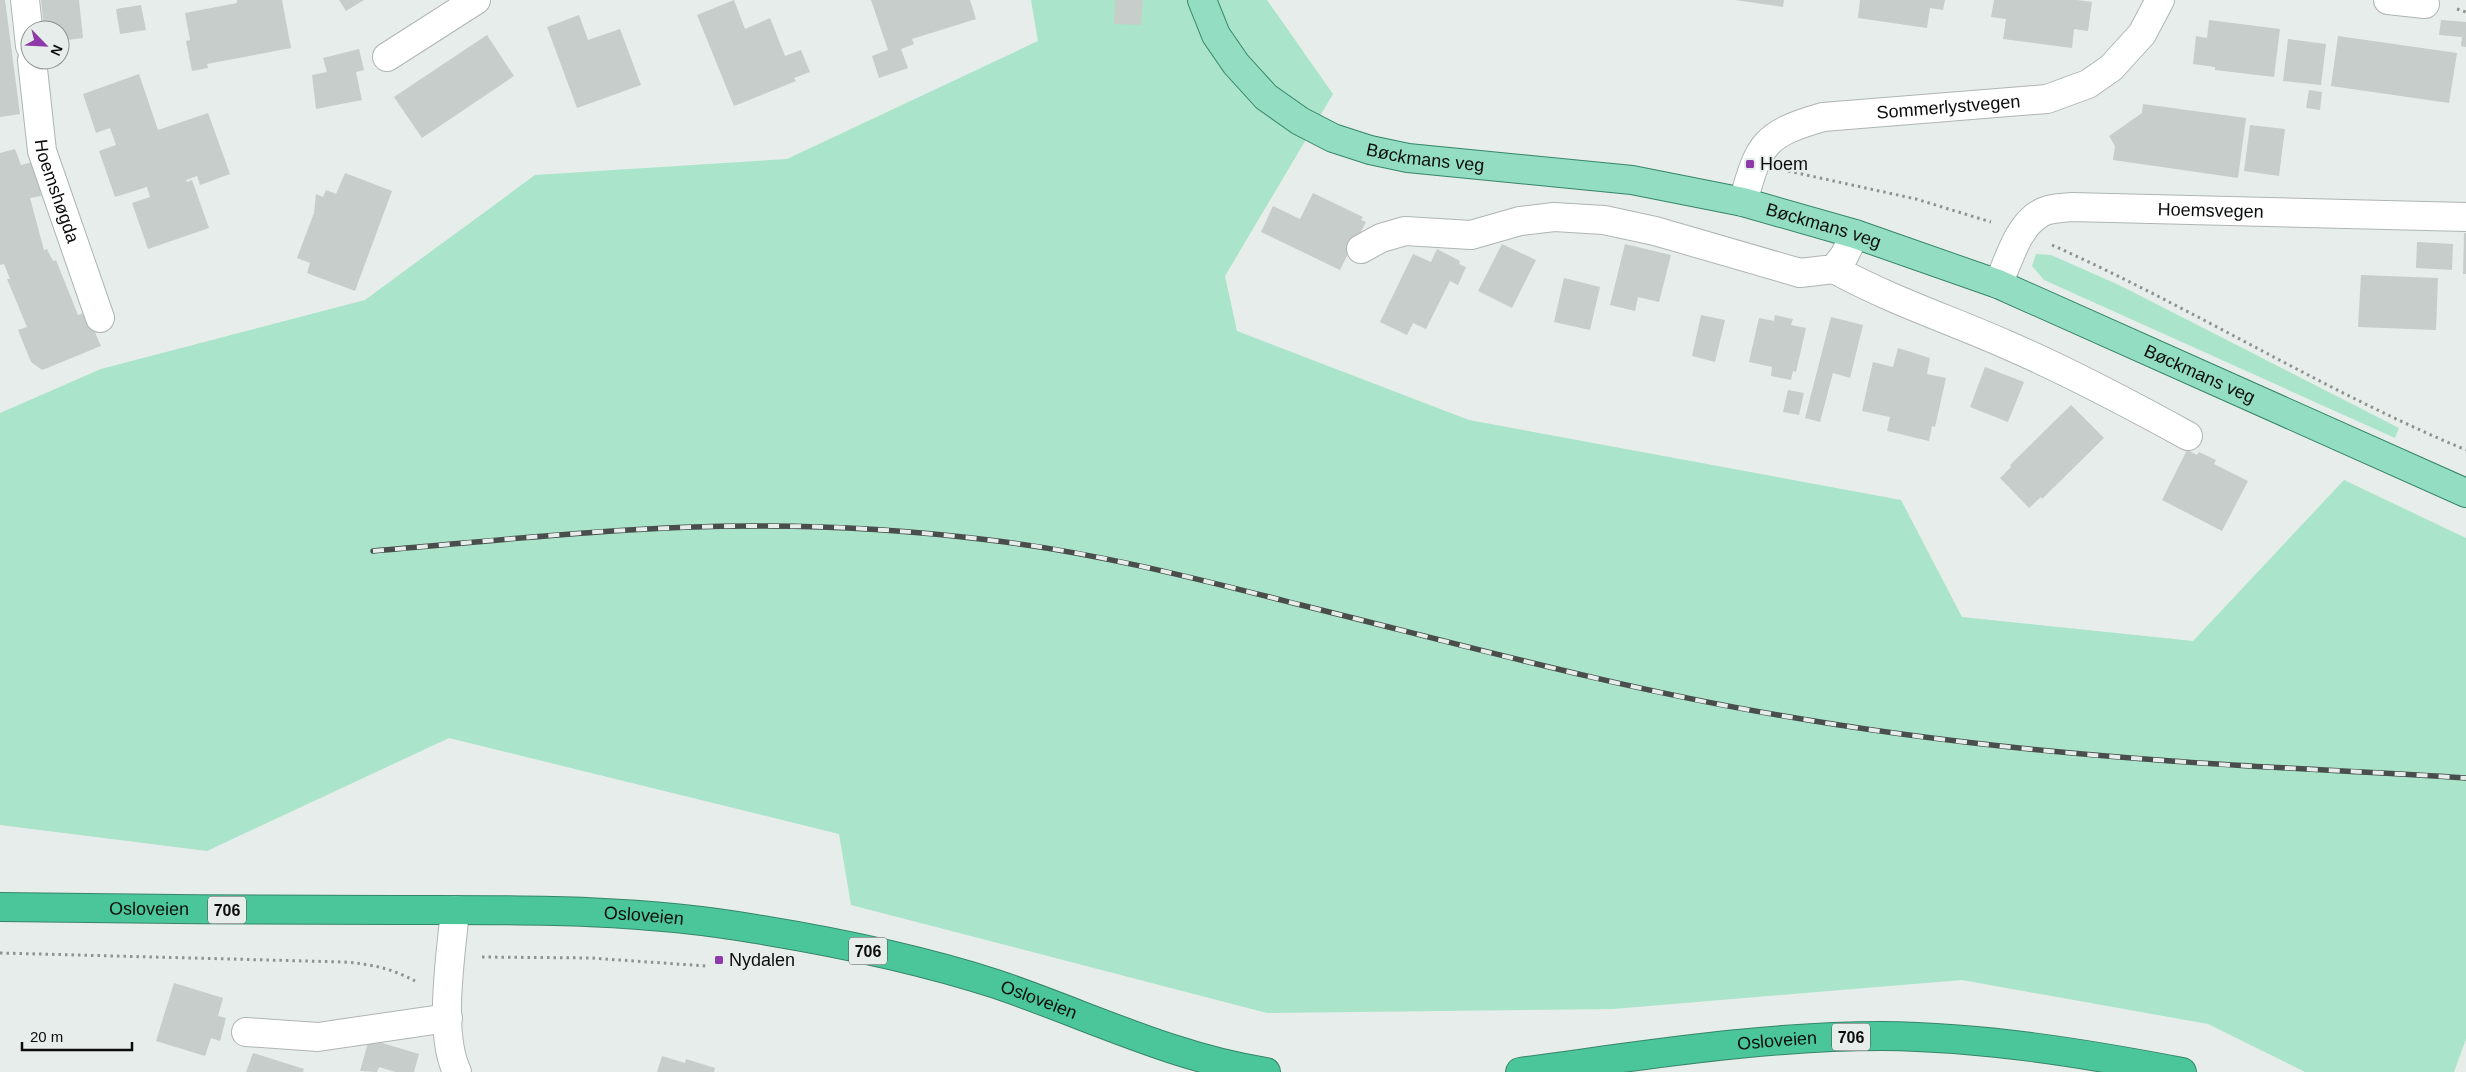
<svg xmlns="http://www.w3.org/2000/svg" width="2466" height="1072" font-family="Helvetica,sans-serif">
	<style>
		.green { fill: #a9e4cb }
		.building { fill: #c7cdca }
		.lines { fill: none; stroke-linecap: round; stroke-linejoin: round }
		.minor-casing { stroke: #afb5b2; stroke-width: 30 }
		.major-casing { stroke: #358569; stroke-width: 30 }
		.highway-casing { stroke: #358569; stroke-width: 30 }
		.path { stroke: #8e9390; stroke-width: 3; stroke-dasharray: 2.5 4; stroke-linecap: butt }
		.minor { stroke: #fff; stroke-width: 28 }
		.major { stroke: #93ddc3; stroke-width: 28 }
		.highway { stroke: #4bc69b; stroke-width: 28 }
		.rail-casing { stroke: #494d4b; stroke-width: 5.5 }
		.rail { stroke: #e7edea; stroke-width: 4; stroke-dasharray: 11; stroke-linecap: butt }
		.poi-dot { fill: #8e3aa9; stroke: #e7edea; stroke-width: 2 }
		.labels { text-anchor: middle; stroke-width: 4; stroke-linejoin: round; paint-order: stroke }
		.shield { fill: #e7edea; stroke: #4d504f; stroke-width: 1 }
		.shield-label { font-size: 16px; font-weight: bold; fill: #0b0d0c }
		.street-label { font-size: 18px; fill: #0b0d0c; stroke: #e7edea }
		.poi-label { font-size: 18px; fill: #0b0d0c; stroke: #e7edea; text-anchor: start }
	</style>
	<rect width="100%" height="100%" fill="#e7edea"/>
	<!-- green -->
	<g class="green">
		<polygon points="1031,0 1267,0 1333,94 1225,276 1237,331 1469,420 1901,500 1962,617 2193,641 2344,480 2466,538 2466,1039 2454,1072 2305,1072 2208,1024 1962,980 1613,1009 1267,1013 851,905 839,834 449,738 207,851 0,825 0,413 101,369 365,300 535,175 787,159 1038,41"/>
		<polygon points="2036,254 2051,255 2119,285 2399,428 2395,438 2044,280 2032,266"/>
	</g>
	<!-- building -->
	<g class="building">
		<polygon points="0,0 5,0 20,114 0,117"/>
		<polygon points="41,0 79,0 83,38 60,41 60,30 44,30"/>
		<polygon points="237,0 282,0 291,48 207,64 208,68 192,71 186,41 190,40 185,13 237,3"/>
		<polygon points="339,0 364,0 346,11"/>
		<polygon points="734,0 745,29 770,18 785,56 801,50 810,72 794,78 796,81 734,106 697,15"/>
		<polygon points="871,0 970,0 976,19 912,39 914,44 901,49 908,68 879,78 872,56 888,50"/>
		<polygon points="1115,0 1143,0 1141,25 1114,24"/>
		<polygon points="1735,0 1784,0 1783,7"/>
		<polygon points="1860,0 1945,0 1943,10 1930,8 1927,28 1858,18"/>
		<polygon points="1994,0 2077,0 2092,2 2088,31 2074,29 2072,48 2003,39 2006,19 1991,17"/>
		<polygon points="141,5 146,30 120,34 116,9"/>
		<polygon points="579,15 588,40 620,29 641,85 577,108 547,27"/>
		<polygon points="2209,20 2280,29 2274,77 2215,70 2215,67 2193,64 2196,36 2207,38"/>
		<polygon points="2441,20 2466,22 2466,47 2461,46 2462,37 2439,35"/>
		<polygon points="487,35 514,76 422,138 394,97"/>
		<polygon points="2338,36 2457,53 2449,103 2331,86"/>
		<polygon points="2288,39 2326,44 2321,85 2283,81"/>
		<polygon points="359,49 364,70 356,72 362,100 316,109 312,75 327,72 323,58"/>
		<polygon points="139,74 158,130 208,113 230,174 200,185 197,176 186,180 187,182 192,180 209,228 148,249 132,203 150,197 147,187 115,197 99,151 116,145 110,128 96,133 83,94"/>
		<polygon points="2309,90 2322,92 2320,110 2306,108"/>
		<polygon points="2143,104 2246,118 2238,178 2113,160 2115,146 2109,136 2142,113"/>
		<polygon points="2250,125 2285,129 2279,176 2244,171"/>
		<polygon points="15,149 21,165 36,161 41,196 30,198 44,250 47,249 53,261 56,260 78,315 86,312 101,346 42,370 31,362 18,330 27,327 7,279 10,279 4,264 0,265 0,153"/>
		<polygon points="345,173 392,191 355,291 307,273 310,263 297,258 314,213 316,194 323,197 326,190 336,194"/>
		<polygon points="1313,193 1363,217 1361,220 1366,222 1357,240 1352,238 1347,247 1351,248 1340,270 1261,232 1273,206 1300,219"/>
		<polygon points="2464,233 2466,233 2466,274 2463,274"/>
		<polygon points="2417,242 2453,244 2452,270 2416,268"/>
		<polygon points="1502,244 1536,260 1512,308 1478,291"/>
		<polygon points="1625,244 1671,255 1659,302 1638,297 1635,311 1610,305"/>
		<polygon points="1437,249 1460,261 1459,264 1466,267 1458,285 1450,281 1426,329 1413,323 1407,335 1380,322 1413,254 1431,262"/>
		<polygon points="2361,275 2438,278 2436,330 2358,327"/>
		<polygon points="1564,278 1600,287 1590,330 1554,322"/>
		<polygon points="1701,315 1725,320 1715,362 1692,356"/>
		<polygon points="1775,315 1793,319 1791,325 1806,328 1796,372 1793,371 1791,380 1771,376 1772,367 1749,362 1759,318 1774,321"/>
		<polygon points="1831,317 1863,325 1850,378 1833,373 1820,422 1805,418"/>
		<polygon points="1898,348 1930,358 1927,374 1946,378 1935,427 1932,426 1929,441 1887,431 1890,417 1862,411 1873,362 1893,367"/>
		<polygon points="1985,367 2024,382 2008,422 1970,407"/>
		<polygon points="1788,390 1804,393 1799,415 1783,412"/>
		<polygon points="2071,405 2104,438 2042,499 2041,497 2029,508 2000,478 2011,467 2010,465"/>
		<polygon points="2187,450 2197,455 2199,452 2216,460 2214,464 2248,481 2222,531 2162,500"/>
		<polygon points="174,983 223,998 218,1016 226,1018 220,1041 211,1038 205,1056 156,1041"/>
		<polygon points="369,1039 419,1054 414,1072 395,1072 379,1067 377,1072 360,1071"/>
		<polygon points="253,1053 304,1069 303,1072 246,1072"/>
		<polygon points="662,1056 685,1063 686,1059 715,1068 714,1072 657,1072"/>
	</g>
	<g class="lines">
		<!-- minor casing -->
		<g class="minor-casing">
			<g id="minor">
				<polyline points="25,0 30,46"/>
				<polyline points="2388,0 2425,4"/>
				<polyline points="387,57 476,0"/>
				<path id="s1" d="M32,60L42,151L100,318"/>
				<path id="s2" d="M1743,202C1759,144 1764,134 1823,117L2047,99L2088,84L2111,68L2142,34L2160,0"/>
				<polyline points="1361,249 1381,238 1405,231 1471,235 1520,221 1554,217 1604,220 1655,231 1800,273 1834,269 1844,256 1855,234"/>
				<path d="M1834,269C1888,299 1948,319 2005,344C2068,371 2128,403 2188,436"/>
				<path id="s3" d="M1998,284C2009,261 2017,226 2041,213C2049,208 2062,208 2072,207L2466,217"/>
				<path d="M455,910C451,955 438,1032 457,1072"/>
				<polyline points="246,1032 318,1037 448,1018"/>
			</g>
		</g>
		<!-- major casing -->
		<g class="major-casing">
			<g id="major">
				<path id="s4" d="M1202,0L1216,35L1236,64L1266,97L1300,121L1333,138L1370,150L1408,158L1632,180L1743,202L1855,234L1998,284L2466,493"/>
			</g>
		</g>
		<!-- highway casing -->
		<g class="highway-casing">
			<g id="highway">
				<path id="s5" d="M0,907C132,909 263,910 395,910C515,910 637,908 756,929C836,942 919,959 996,984C1085,1014 1173,1058 1266,1072"/>
				<path id="s6" d="M1520,1072C1640,1056 1761,1036 1882,1036C1983,1037 2083,1053 2182,1072"/>
			</g>
		</g>
		<!-- path -->
		<g class="path">
			<polyline points="2457,9 2466,12"/>
			<polyline points="1788,171 1916,199 1991,222"/>
			<path d="M2052,245C2193,308 2324,391 2466,450"/>
			<path d="M0,953L344,962C370,964 391,968 415,981"/>
			<polyline points="482,957 591,958 706,966"/>
		</g>
		<!-- minor -->
		<use href="#minor" class="minor"/>
		<!-- major -->
		<use href="#major" class="major"/>
		<!-- highway -->
		<use href="#highway" class="highway"/>
		<!-- rail casing -->
		<g class="rail-casing">
			<path id="rail" d="M373,551C504,540 635,525 766,526C841,526 915,531 989,540C1094,552 1198,579 1301,605C1459,644 1617,688 1778,715C1904,737 2031,751 2158,760C2261,768 2363,771 2466,778"/>
		</g>
		<!-- rail -->
		<use href="#rail" class="rail"/>
	</g>
	<!-- markers -->
	<g class="poi-dot">
		<rect x="1745" y="159" width="10" height="10" rx="2.5"/>
		<rect x="714" y="955" width="10" height="10" rx="2.5"/>
	</g>
	<g class="labels">
		<!-- shield labels -->
		<g class="shield">
			<rect x="208" y="896.5" width="38" height="27" rx="4"/>
			<rect x="849" y="937.5" width="38" height="27" rx="4"/>
			<rect x="1832" y="1023.5" width="38" height="27" rx="4"/>
		</g>
		<g class="shield-label">
			<text x="227" y="916">706</text>
			<text x="868" y="957">706</text>
			<text x="1851" y="1043">706</text>
		</g>
		<!-- street labels -->
		<g class="street-label">
			<text dy="6" stroke="none"><textPath href="#s2" startOffset="252">Sommerlystvegen</textPath></text>
			<text dy="6" stroke="none"><textPath href="#s4" startOffset="291">Bøckmans veg</textPath></text>
			<text dy="6" stroke="none"><textPath href="#s1" startOffset="134">Hoemshøgda</textPath></text>
			<text dy="6" stroke="none"><textPath href="#s3" startOffset="255">Hoemsvegen</textPath></text>
			<text dy="6" stroke="none"><textPath href="#s4" startOffset="696">Bøckmans veg</textPath></text>
			<text dy="6" stroke="none"><textPath href="#s4" startOffset="1101">Bøckmans veg</textPath></text>
			<text dy="6" stroke="none"><textPath href="#s5" startOffset="149">Osloveien</textPath></text>
			<text dy="6" stroke="none"><textPath href="#s5" startOffset="644">Osloveien</textPath></text>
			<text dy="6" stroke="none"><textPath href="#s5" startOffset="1049">Osloveien</textPath></text>
			<text dy="6" stroke="none"><textPath href="#s6" startOffset="259">Osloveien</textPath></text>
		</g>
		<!-- poi labels -->
		<g class="poi-label">
			<text x="1760" y="170">Hoem</text>
			<text x="729" y="966">Nydalen</text>
		</g>
	</g>
	<!-- north arrow -->
	<g transform="translate(45 45) rotate(114)"><circle r="24" fill="#e7edea" stroke="#8f9391"/>
	<path d="M0-4L9 19L0 12L-9 19Z" fill="#8e3aa9"/>
	<text y="-8" font-size="14" font-weight="bold" text-anchor="middle" fill="#0b0d0c">N</text>
	</g>
	<!-- scale -->
	<path d="M22 1042v8h110v-8" fill="none" stroke="#0b0d0c" stroke-width="2.5"/>
	<text x="30" y="1042" font-size="15" fill="#0b0d0c" stroke="#e7edea" stroke-width="4" paint-order="stroke">20 m</text>
</svg>
